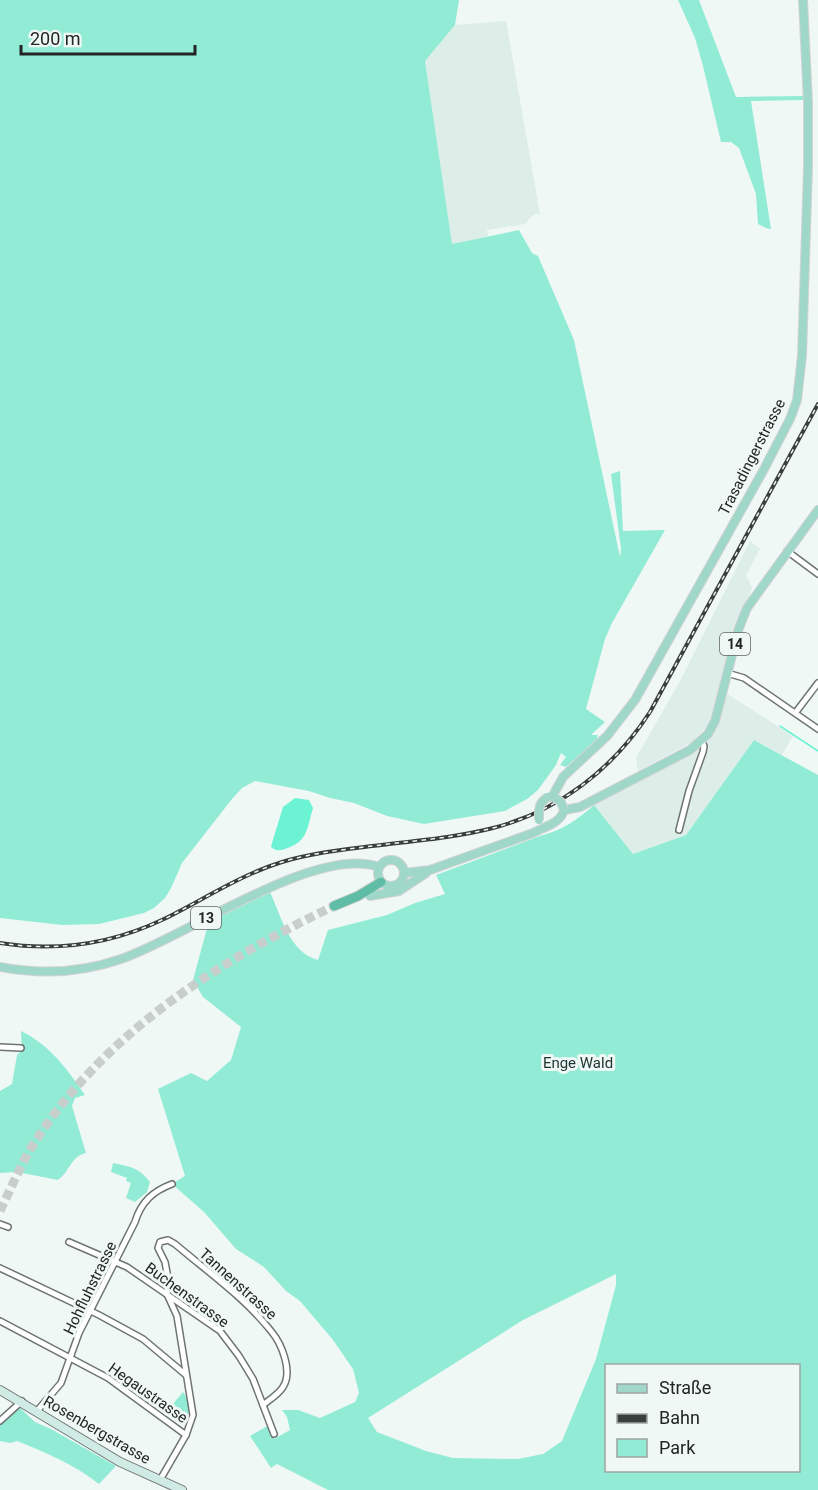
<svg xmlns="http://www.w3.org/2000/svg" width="818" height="1490" font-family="Roboto,sans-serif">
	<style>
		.built { fill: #ddede8 }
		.green { fill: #92ecd5; fill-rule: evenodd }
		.water { fill: #6cf3d3 }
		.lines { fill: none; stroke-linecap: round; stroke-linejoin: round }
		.stream { stroke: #6cf3d3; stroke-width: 1.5 }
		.highway-tunnel { stroke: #c7cecc; stroke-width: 9; stroke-dasharray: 9 4.5; stroke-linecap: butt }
		.street-casing { stroke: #6e7472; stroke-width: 8 }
		.secondary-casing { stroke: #6e7472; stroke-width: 10 }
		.primary-casing { stroke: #d3d3d3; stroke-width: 10 }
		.highway-casing { stroke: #d3d3d3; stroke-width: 11 }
		.street { stroke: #fff; stroke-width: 5 }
		.secondary { stroke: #cfebe4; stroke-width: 8 }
		.primary { stroke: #9fd7c9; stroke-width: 8 }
		.highway { stroke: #5fbca5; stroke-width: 9 }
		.rail-casing { stroke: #3a3e3d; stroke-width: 4 }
		.rail { stroke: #f0f8f6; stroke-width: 1.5; stroke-dasharray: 4.5; stroke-linecap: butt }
		.primary-bridge-casing { stroke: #d3d3d3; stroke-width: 10; stroke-linecap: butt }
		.primary-bridge { stroke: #9fd7c9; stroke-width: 8 }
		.labels { text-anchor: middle; stroke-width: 6; stroke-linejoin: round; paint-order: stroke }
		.shield { fill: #f0f8f6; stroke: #606463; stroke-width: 1.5 }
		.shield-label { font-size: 14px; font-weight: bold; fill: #222524 }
		.street-label { font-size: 15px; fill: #222524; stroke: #f0f8f6 }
		.park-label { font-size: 15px; fill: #1d342e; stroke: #f0f8f6 }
	</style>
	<rect width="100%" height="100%" fill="#f0f8f6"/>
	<!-- built -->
	<g class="built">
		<polygon points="506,21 540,214 534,214 525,224 487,230 488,236 452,245 425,61 455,25"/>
		<polygon points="750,541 760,549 746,575 752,588 732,638 711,717 707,726 692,742 638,771 636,758 680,681"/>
		<polygon points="726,693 793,736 782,755 754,740 686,835 633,854 594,805 698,747"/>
	</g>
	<!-- green -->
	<g class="green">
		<polygon points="0,0 459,0 455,25 425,61 452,244 519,230 532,253 538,256 574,340 620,557 621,549 611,474 620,471 623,531 665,530 612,623 605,639 586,709 605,722 591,735 598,735 597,740 566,767 560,765 566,757 561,753 556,765 538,790 527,799 505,811 424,824 387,816 354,803 330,798 309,791 255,781 242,788 232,799 182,863 171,888 165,898 154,908 144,913 99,924 62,925 0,918"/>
		<polygon points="678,0 699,0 736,97 803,96 803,100 751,101 771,229 766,228 758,224 756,194 739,148 731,142 721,142 703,66 695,38"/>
		<path d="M754,740L818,775V1490H328L277,1464L271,1468L250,1436L269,1425L274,1439L290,1430L287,1417L282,1410H298L320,1418L355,1402L359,1393L353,1369L333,1340L300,1301L286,1291L264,1267L236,1249L204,1212L172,1184L185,1176L158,1089L191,1073L207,1081L231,1060L241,1027L203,997L193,980L209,921L270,892C281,916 290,953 318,960L328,930L387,915L415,903L445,894L436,875L540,836C563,830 577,820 594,805L633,854L686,835ZM616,1274V1285L596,1359L562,1441L543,1454L518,1459L453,1458L426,1451L377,1432L368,1418L523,1320ZM606,1366H798V1470H730L728,1472L725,1470H606Z"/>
		<path d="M21,1031C50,1045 67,1069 85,1095L75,1098L72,1106L86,1153C70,1157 71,1170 58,1180L17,1172L0,1173V1091L12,1084L17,1055L22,1050Z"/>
		<path d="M113,1163C131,1167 138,1167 150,1182L147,1192L135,1202L126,1198L131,1183L126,1181L127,1178L111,1172Z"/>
		<path d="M183,1392C190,1400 189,1412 188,1421L182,1424L169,1414L167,1411Z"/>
		<path d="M20,1408L35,1422L51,1429L116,1466L99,1484C75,1465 45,1452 17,1441L10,1443L0,1441V1425Z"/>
	</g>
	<!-- water -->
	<path class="water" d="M295,798L309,800L313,808C307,828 308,842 285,849C278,851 276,851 271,847L272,843L283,807Z"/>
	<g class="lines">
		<!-- stream -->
		<polyline class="stream" points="780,726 818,751"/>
		<!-- highway-tunnel -->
		<path class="highway-tunnel" d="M0,1211C9,1192 18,1172 28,1153C97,1038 216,962 334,906"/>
		<!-- street casing -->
		<g class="street-casing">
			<g id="street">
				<polyline points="787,551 818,574"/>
				<polyline points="727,673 744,678 818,729"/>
				<polyline points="796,712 818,683"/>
				<polyline points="679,830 689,791 703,752 704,746 702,742"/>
				<polyline points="0,1047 21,1048"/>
				<polyline points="0,1224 8,1227"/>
				<polyline points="69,1242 127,1267 220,1331 239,1356 253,1379 274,1434"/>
				<polyline points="0,1268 99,1315 143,1339 186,1375"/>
				<polyline points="0,1321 108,1378 186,1435"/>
				<path d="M37,1411L61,1383L79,1333L135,1222C141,1202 153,1191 172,1184"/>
				<polyline points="0,1421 22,1401"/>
				<path d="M160,1480L186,1435L193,1415L177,1316L167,1294L168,1278L165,1262L158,1248L160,1242L168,1240L175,1244C208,1272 245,1298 271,1331C282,1344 293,1372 283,1387C279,1394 269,1400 263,1405"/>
			</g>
		</g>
		<!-- secondary casing -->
		<g class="secondary-casing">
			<polyline id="secondary" points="0,1390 120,1462 182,1490"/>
		</g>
		<!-- primary casing -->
		<g class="primary-casing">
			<g id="primary">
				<polyline points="552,797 563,777 607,736 635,700 763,471 790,419 797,400 802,356 808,167 808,103 803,0"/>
				<circle cx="391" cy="873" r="13"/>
				<path d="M404,873L430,870L533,833C544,827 561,823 564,810L580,807L690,750L708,734L715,721L739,628L747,608L818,510"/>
				<polyline points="370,896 399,891 426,873"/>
				<path d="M0,967C42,975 81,973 121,959C184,938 316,844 379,867"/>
			</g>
		</g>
		<!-- highway casing -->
		<g class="highway-casing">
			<polyline id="highway" points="334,906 358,896 381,882"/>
		</g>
		<!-- street -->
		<use href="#street" class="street"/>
		<!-- secondary -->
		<use href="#secondary" class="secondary"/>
		<!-- primary -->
		<use href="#primary" class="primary"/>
		<!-- highway -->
		<use href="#highway" class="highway"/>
		<!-- rail casing -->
		<g class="rail-casing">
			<path id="rail" d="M0,943C57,952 112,944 164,919C203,900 240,875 282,862C311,853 342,850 372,846C412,841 454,838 493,828C559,811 613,769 650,712L818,404"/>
		</g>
		<!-- rail -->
		<use href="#rail" class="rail"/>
		<!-- primary-bridge casing -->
		<g class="primary-bridge-casing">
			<g id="primary-bridge">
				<polyline points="555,798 561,802 564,810"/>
				<path d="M539,820C539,809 538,803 548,797"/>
			</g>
		</g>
		<!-- primary-bridge -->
		<use href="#primary-bridge" class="primary-bridge"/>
	</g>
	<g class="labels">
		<!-- shield labels -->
		<g class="shield">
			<rect x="720" y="633" width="30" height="22" rx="4.5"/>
			<rect x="191" y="907" width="30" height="22" rx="4.5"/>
		</g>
		<g class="shield-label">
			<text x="735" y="649">14</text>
			<text x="206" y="923">13</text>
		</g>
		<!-- street labels -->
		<g class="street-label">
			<text transform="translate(752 457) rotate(-63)" y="5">Trasadingerstrasse</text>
			<text transform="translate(238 1284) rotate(42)" y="5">Tannenstrasse</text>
			<text transform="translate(90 1288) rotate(-64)" y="5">Hohfluhstrasse</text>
			<text transform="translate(187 1295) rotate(36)" y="5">Buchenstrasse</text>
			<text transform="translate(148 1393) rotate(35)" y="5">Hegaustrasse</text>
			<text transform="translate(97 1430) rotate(30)" y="5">Rosenbergstrasse</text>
		</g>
		<!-- park labels -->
		<g class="park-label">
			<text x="578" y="1068">Enge Wald</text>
		</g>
	</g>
	<!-- legend -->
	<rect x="605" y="1364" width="195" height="108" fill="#f0f8f6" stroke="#9ea4a2" stroke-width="1.5"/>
	<rect x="617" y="1384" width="30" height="9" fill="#9fd7c9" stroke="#9ea4a2" stroke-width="1.5"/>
	<text x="659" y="1394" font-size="18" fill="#222524">Straße</text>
	<rect x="617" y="1414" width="30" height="9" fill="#3a3e3d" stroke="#9ea4a2" stroke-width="1.5"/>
	<text x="659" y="1424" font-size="18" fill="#222524">Bahn</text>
	<rect x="617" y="1439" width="30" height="18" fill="#92ecd5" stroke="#9ea4a2" stroke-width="1.5"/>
	<text x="659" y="1454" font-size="18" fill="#222524">Park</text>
	<!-- scale -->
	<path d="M21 45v9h174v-9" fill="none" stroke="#222524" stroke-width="3"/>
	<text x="30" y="45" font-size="18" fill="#222524" stroke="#f0f8f6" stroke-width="4.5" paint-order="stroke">200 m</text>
</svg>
